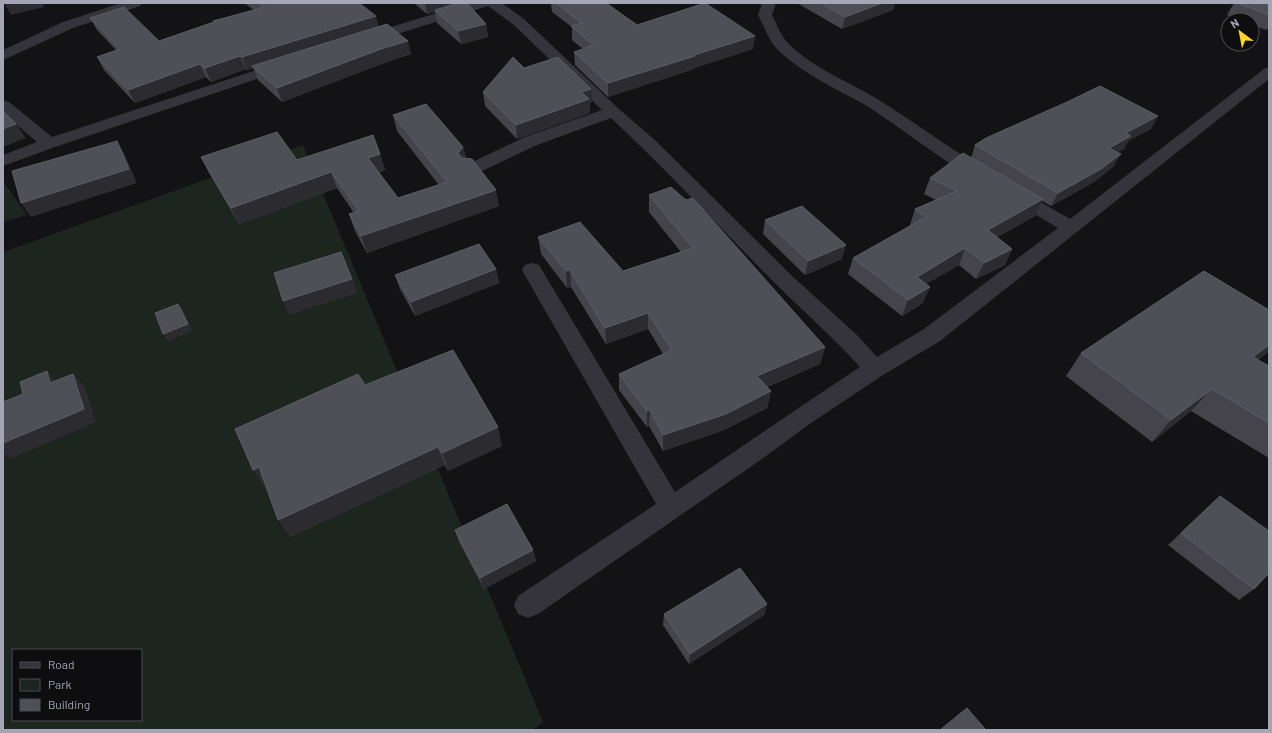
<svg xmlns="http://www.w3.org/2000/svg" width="1272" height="733" font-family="Barlow,sans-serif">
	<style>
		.green { fill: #1d251f; fill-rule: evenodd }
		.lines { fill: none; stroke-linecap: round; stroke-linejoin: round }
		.minor { fill: #34343a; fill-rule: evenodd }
		.wall { fill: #44444a }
		.shaded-wall { fill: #2c2c30 }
		.building { fill: #4f4f56; stroke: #5c5c65 }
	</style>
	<rect width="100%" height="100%" fill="#131315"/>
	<!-- green -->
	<g class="green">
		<path d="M303,145L543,722L532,730H3V252ZM13,650H141V720H13Z"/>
		<polygon points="3,181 27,215 3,222"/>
	</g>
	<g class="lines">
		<!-- minor -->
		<g class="minor">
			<polygon points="121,3 142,3 140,6 73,28 3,60 3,50 63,22"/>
			<path d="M470,3H502L524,19L619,109L657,142L791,275L857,335L877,357L924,329L1058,228L1006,197L1003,193L1006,189L1012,187L1018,189L1070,219L1264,69L1269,67V79L940,341L883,375L811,423L766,456L538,614L528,618L518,614L514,605L518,596L656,504L522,270L525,265L532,263L539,265L675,492C737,450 798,408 860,367C834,338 804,312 776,284C721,229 668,171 611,118L537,145L478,173L472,174L466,173L463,169L466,165L525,137L602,110L514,25L488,6L371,42L366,43L361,42L359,39L361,36Z"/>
			<path d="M762,3H776L772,15C777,24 781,37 789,44C814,69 850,82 879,100C916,123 950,149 987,170L990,174L987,178C972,182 954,166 942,158C917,141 892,122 867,106C837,89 802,74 777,49C769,41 764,26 758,15Z"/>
			<polygon points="284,61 289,62 291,65 289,68 55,147 3,166 3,155 37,142 3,113 3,100 9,102 52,137"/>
		</g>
	</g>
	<!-- wall -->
	<g class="wall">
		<polygon points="244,3 359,3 378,27 411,54 384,63 282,102 258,80 253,68 247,70 246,69 211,82 206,77 135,103 104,70 97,57 116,50 97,30 90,18 159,41 254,10"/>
		<polygon points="414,3 467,3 486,24 488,37 461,44 437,23 435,12 427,14"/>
		<polygon points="551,3 606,3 637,25 753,49 694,68 694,69 608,97 575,65 574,52 583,49 572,40 572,27 552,12"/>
		<polygon points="797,3 895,3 893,10 842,29"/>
		<polygon points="1234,3 1269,3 1269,28 1266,30 1252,25 1252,20 1240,20 1227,15"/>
		<polygon points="524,68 592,102 590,103 590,113 517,139 485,106 483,92"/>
		<polygon points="393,115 463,147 466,158 499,206 367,253 355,231 349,214 354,213 337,188 239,224 209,173 201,157 297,160 380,154 385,170 379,173 398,198 439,185 397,131"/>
		<polygon points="1151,129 1128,141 1124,149 1118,152 1113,167 1094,182 1051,206 1042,201 1035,216 997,237 1012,249 1005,265 976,279 959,265 926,284 923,303 902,316 848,274 853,258 910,226 910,225 915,209 936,200 924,194 930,178 971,158 975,145"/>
		<polygon points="649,195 825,347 820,364 767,387 771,391 767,408 724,430 663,451 649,426 647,427 619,390 619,374 663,354 648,329 606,344 571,287 567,288 541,254 538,237 623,271 681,252 649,212"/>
		<polygon points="765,220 842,259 805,275 763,234"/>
		<polygon points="496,269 499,283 415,316 400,289 395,275"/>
		<polygon points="1269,351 1258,360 1269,366 1269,458 1191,411 1152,442 1066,376 1081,353"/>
		<polygon points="365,385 502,446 448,471 445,465 290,537 266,488 265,488"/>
		<polygon points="1220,496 1254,589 1239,600 1168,545"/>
		<polygon points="455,530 533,550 536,561 484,589 459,542"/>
		<polygon points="767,604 764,615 689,664 663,625 664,614"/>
	</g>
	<!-- shaded-wall -->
	<g class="shaded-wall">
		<polygon points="4,3 42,3 44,7 11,15"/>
		<polygon points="425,3 459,3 435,10 435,12 427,14"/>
		<polygon points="882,3 895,3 893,10 842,29 845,17"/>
		<polygon points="376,16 379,29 252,66 253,68 247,70 242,57"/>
		<polygon points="486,24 488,37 461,44 458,31"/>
		<polygon points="755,36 753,49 694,68 694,69 608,97 608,83 694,55"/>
		<polygon points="408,41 411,54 384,63 282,102 277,88 381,49"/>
		<polygon points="240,56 246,69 211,82 205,68"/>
		<polygon points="200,64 206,77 135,103 128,90"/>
		<polygon points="591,89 592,102 590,103 590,113 517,139 516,125 581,92"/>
		<polygon points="1158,116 1151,129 1128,141 1124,149 1101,161 1109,148 1126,133"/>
		<polygon points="16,124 26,138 3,147 3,129"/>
		<polygon points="117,141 125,155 137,183 31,217 21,203"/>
		<polygon points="463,147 467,163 462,169 458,153"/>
		<polygon points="380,154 385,170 373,175 368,158"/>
		<polygon points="1121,154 1113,167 1094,182 1051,206 1058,193"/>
		<polygon points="331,172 337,188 239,224 231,208"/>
		<polygon points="496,190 499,206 367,253 361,236"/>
		<polygon points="1043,199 1035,216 980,247 988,230"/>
		<polygon points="846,245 842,259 805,275 808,261"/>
		<polygon points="965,248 959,265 911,293 917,277"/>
		<polygon points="1012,249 1005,265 976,279 984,263"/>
		<polygon points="496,269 499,283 415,316 411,302"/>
		<polygon points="570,270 571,287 567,288 566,271"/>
		<polygon points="352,279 357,293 289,315 283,301"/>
		<polygon points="930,287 923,303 902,316 908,300"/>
		<polygon points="178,304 183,311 192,331 168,341 163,334"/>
		<polygon points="648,313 648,329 606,344 605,328"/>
		<polygon points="1269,345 1269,351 1232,380 1253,357"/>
		<polygon points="825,347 820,364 754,392 757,376"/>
		<polygon points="47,371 59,385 50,383"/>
		<polygon points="73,374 85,387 96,422 10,459 3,452 3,443"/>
		<polygon points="1212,389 1191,411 1152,442 1171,420"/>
		<polygon points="771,391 767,408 724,430 663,451 663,435"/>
		<polygon points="650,410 649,426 647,427 647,411"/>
		<polygon points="498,427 502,446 448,471 442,453"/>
		<polygon points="438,447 445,465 290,537 278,520"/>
		<polygon points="259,467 271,486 265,488 253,470"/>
		<polygon points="533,550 536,561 484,589 480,578"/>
		<polygon points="767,604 764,615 689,664 690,654"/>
	</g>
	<!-- building -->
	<g class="building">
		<polygon points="258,3 359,3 376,16 242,57 240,56 205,68 200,64 128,90 97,57 120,49 90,18 124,7 159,41 214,22 213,21 265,7"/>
		<polygon points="458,3 467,3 486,24 458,31 435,10"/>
		<polygon points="556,3 606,3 637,25 705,3 755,36 694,55 695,56 608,83 574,52 594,45 571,26 582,23"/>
		<polygon points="821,3 882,3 845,17"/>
		<polygon points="1237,3 1269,3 1269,15"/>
		<polygon points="387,24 408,41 381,49 277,88 252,66"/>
		<polygon points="513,57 524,68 558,57 591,89 581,92 589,99 516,125 483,92"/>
		<polygon points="1100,86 1158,116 1126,133 1131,136 1109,148 1121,154 1101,169 1058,193 975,145 986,138 1067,102"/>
		<polygon points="426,104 463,147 458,153 462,158 472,159 496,190 361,236 349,214 359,211 331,172 231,208 201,157 277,132 297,160 373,135 380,154 368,158 398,198 447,182 393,115"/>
		<polygon points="3,111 16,124 3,129"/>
		<polygon points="117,141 129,169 21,203 12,171"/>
		<polygon points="963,153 1043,199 988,230 1012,249 984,263 965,248 917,277 930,287 908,300 853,258 926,217 915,209 957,191 930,178"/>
		<polygon points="671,187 686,200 693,198 825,347 757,376 771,391 726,414 663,435 650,410 647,411 619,374 672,350 648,313 605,328 570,270 566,271 538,237 580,222 623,271 693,248 649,195"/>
		<polygon points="802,206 846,245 808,261 765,220"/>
		<polygon points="479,244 496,269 411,302 395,275"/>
		<polygon points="341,252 352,279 283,301 274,273"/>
		<polygon points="1204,271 1269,310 1269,345 1253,357 1269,366 1269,423 1212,389 1171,420 1081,353"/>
		<polygon points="178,304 188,324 163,334 155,313"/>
		<polygon points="453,350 498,427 442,453 438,447 278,520 259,467 253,470 235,429 358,374 365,385"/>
		<polygon points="47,371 50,383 73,374 84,409 3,443 3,402 23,394 20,382"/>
		<polygon points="1220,496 1269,531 1269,573 1254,589 1181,533"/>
		<polygon points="507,504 533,550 480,578 455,530"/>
		<polygon points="740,568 767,604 690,654 664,614"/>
		<polygon points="967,708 986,730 940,730"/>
	</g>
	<!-- border -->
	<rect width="1272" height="733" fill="none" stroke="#a4a6b6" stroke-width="8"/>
	<!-- legend -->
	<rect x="12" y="649" width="130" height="72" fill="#0e0e10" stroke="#4a4b52"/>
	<rect x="20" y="662" width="20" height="6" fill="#34343a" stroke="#4a4b52"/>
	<text x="48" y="669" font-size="12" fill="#a4a6b6">Road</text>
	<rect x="20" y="679" width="20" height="12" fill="#1d251f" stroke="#4a4b52"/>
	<text x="48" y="689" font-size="12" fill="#a4a6b6">Park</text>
	<rect x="20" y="699" width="20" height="12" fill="#4f4f56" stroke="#4a4b52"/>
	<text x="48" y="709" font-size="12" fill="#a4a6b6">Building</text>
	<!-- north arrow -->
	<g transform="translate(1240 32) rotate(328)"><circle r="19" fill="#0e0e10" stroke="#4a4b52"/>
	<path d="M0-3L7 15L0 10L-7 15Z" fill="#fbd625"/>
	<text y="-6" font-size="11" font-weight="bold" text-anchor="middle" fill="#a4a6b6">N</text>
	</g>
</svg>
